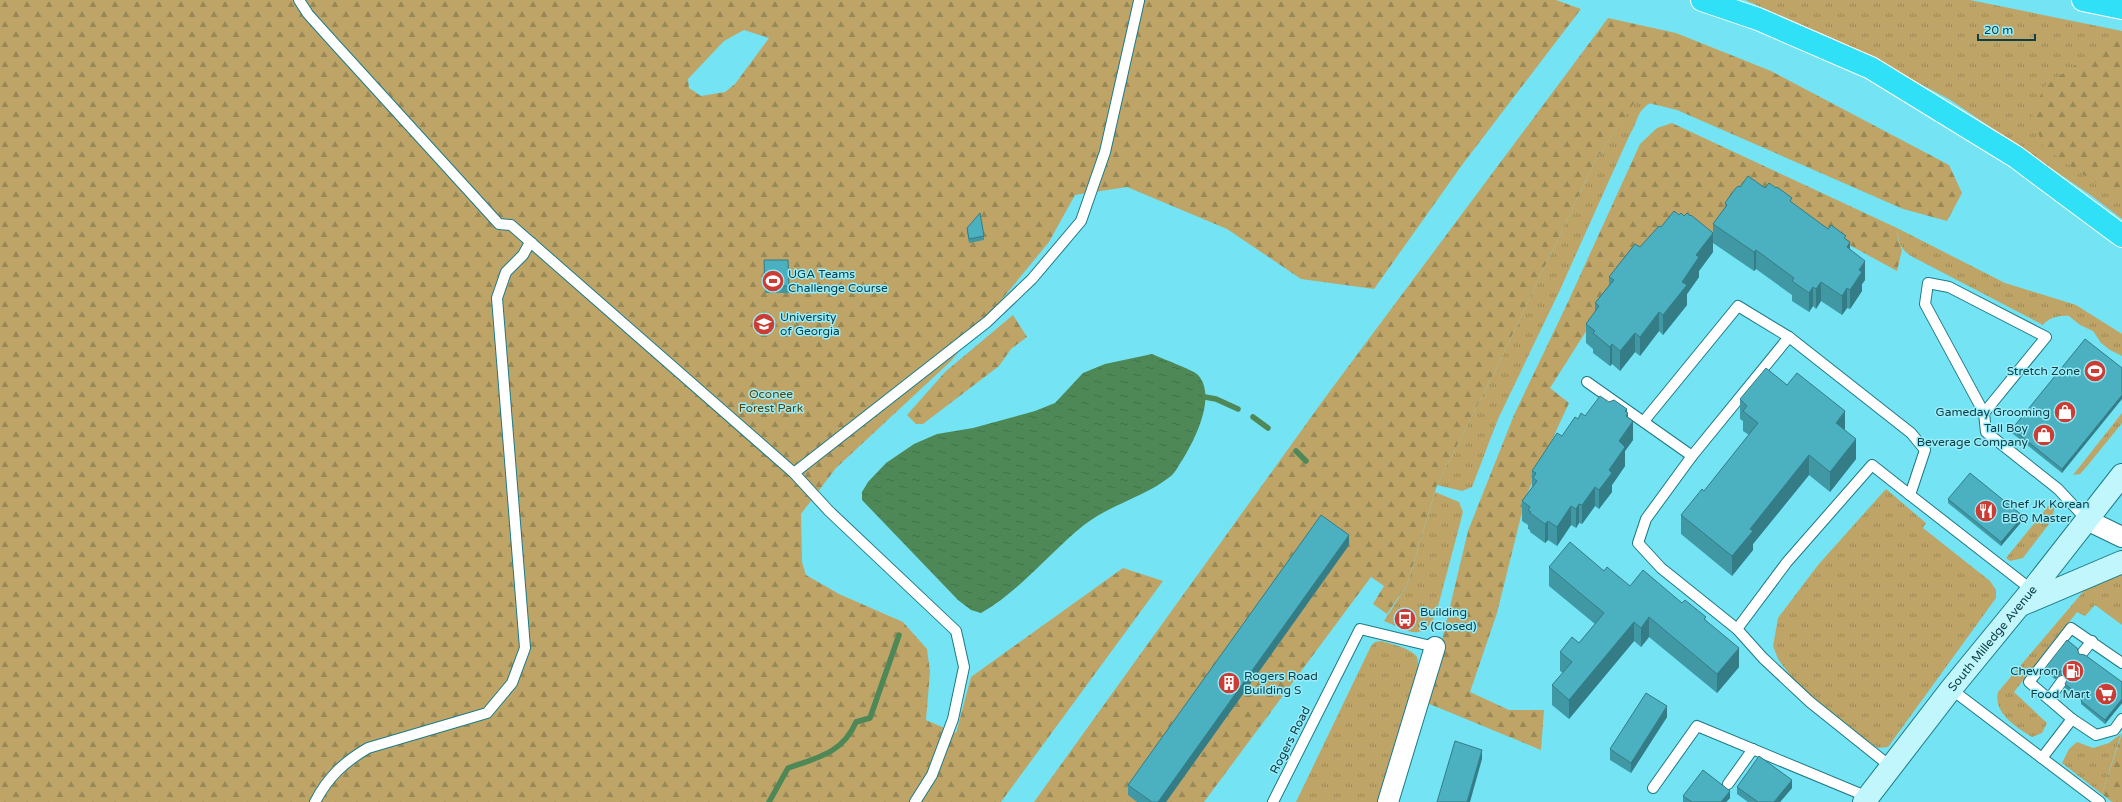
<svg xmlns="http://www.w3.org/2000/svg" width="2122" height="802" font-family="'Varela Round',sans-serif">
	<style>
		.grass { fill: url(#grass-tufts) }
		.forest { fill: url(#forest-firs); fill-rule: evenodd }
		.water { fill: url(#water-ripples) }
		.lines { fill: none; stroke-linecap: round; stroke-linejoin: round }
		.stream { stroke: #4e8857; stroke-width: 5.5 }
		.service-casing { stroke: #1d7a86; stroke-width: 12 }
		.minor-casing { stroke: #1d7a86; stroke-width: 22 }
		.secondary-casing { stroke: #1d7a86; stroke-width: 24 }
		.motorway-casing { stroke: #fff; stroke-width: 24 }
		.service { stroke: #fff; stroke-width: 10 }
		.minor { stroke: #fff; stroke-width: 20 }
		.secondary { stroke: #c1f6fc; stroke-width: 22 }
		.motorway { stroke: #2fe0f6; stroke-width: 22 }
		.wall { fill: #4098a5 }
		.shaded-wall { fill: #347c86 }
		.building { fill: #4bb1c0; stroke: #347c86 }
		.labels { text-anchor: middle; stroke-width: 3; stroke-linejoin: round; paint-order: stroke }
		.poi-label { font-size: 12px; fill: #0e4047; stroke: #99edfa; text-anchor: start }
		.park-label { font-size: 12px; fill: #564208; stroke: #99edfa }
		.street-label { font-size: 12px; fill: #0e4047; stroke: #99edfa }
	</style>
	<defs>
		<pattern id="grass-tufts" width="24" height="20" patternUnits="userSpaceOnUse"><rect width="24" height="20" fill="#bea567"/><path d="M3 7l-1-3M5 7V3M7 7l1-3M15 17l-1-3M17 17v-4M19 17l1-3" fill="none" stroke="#998857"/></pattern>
		<pattern id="forest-firs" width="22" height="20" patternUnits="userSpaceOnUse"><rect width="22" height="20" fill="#bea567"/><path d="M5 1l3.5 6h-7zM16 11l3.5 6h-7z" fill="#998857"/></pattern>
		<pattern id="water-ripples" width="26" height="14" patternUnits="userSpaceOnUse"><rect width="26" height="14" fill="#4e8857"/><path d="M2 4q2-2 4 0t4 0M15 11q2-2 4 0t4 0" fill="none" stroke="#3f714a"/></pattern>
	</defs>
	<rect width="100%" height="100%" fill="#74e3f4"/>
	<!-- grass -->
	<g class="grass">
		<polygon points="1745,0 1970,0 2122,31 2122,219 2092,196 1949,99 1832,38"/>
		<path d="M1636,99L1650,103C1635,113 1639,121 1630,134L1559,292L1498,419L1472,487L1462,491L1437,485L1498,365L1595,161Z"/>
		<path d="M1897,228L2005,283L2076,305L2122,334V356L2110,350L2101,343L2093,331L2080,325L2069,316C2060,315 2048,318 2043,325L1911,256C1900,249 1898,241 1897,228Z"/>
		<polygon points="2122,413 2122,423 2088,465 2080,474 2073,475"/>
		<polygon points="1886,489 1926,523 1923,528 1990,581 1996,590 1996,598 1888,747 1878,748 1848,728 1796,683 1778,659 1773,646 1778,618 1818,565"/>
		<path d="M1435,492L1459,502L1463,512L1436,614C1422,644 1408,630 1384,621L1407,585Z"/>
		<polygon points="2053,500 2055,505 2052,520 2023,558 2010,561 2006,558"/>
		<path d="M2122,568V625L2095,605L2085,616L2077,612L2014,692L2047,723L2042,733L2032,737C2016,727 1993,713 1998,692L2088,586Z"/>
		<path d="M1381,641C1391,644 1411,648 1417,657C1424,671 1386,781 1380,802H1296L1371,646L1375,642Z"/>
		<polygon points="2121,734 2102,794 2062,763 2069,749 2077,742 2093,748 2109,743"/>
	</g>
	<!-- forest -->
	<g class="forest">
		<path d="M0,0H1556L1581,9L1462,165L1374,289L1301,279L1227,229L1127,187L1075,195L1049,242L951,361L836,468L801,514L802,562L806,575L839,594L903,622L927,649L930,672L926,720L956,733L971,677L1123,568L1163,581L1001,802H0ZM744,30L769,38L735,84L725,92L701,96L689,88L688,79L724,41Z"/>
		<polygon points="1608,18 1676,33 1771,71 1949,165 1962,193 1947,221 1903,209 1677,110 1636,100 1595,161 1498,365 1437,485 1407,585 1387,614 1373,604 1384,586 1371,577 1204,802 1034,802 1327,395"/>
		<polygon points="2117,36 2122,38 2122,196 2111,193 2043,147 2032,114 2045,86"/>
		<polygon points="1672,123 1897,228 1898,239 1902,250 1897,271 1745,188 1707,239 1618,281 1550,388 1569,403 1526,496 1497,613 1470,692 1509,710 1544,710 1541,750 1427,703 1468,531 1514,415 1568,302 1640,144 1657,128"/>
		<polygon points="1013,315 1027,337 1011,349 999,366 923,424 916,424 907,415 945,372"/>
		<polygon points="2122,733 2122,802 2112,802 2102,794"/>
	</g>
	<!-- water -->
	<path class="water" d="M1152,354C1160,358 1194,370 1198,375C1217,396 1195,439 1183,459C1179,464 1176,472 1171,476C1145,497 1111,504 1084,525C1049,553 1021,590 981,613L971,610L958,600L862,500V492L868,482L886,463L914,444L937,434L973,428L1035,411L1055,403L1083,373L1105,364Z"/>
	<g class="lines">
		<!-- stream -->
		<g class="stream">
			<polyline points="1205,397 1216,399 1238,409"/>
			<polyline points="1253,417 1268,428"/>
			<polyline points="1296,451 1306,461"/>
			<path d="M769,802L788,768C817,758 843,753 856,722L870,718L899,635"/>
		</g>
		<!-- service casing -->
		<g class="service-casing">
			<g id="service">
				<polyline points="299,0 308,14 335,44 499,224 511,225 794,473 829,511 956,631 964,667 953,719 932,775 915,802"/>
				<polyline points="1789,337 1692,456 1646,519 1638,543 1661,568 1737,629 1763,658 1810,702 1891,767"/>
				<polyline points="1587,382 1692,456"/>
				<polyline points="1984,413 1925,304 1928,283 1949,287 2046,337 1984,413 1986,432 2058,489 2087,520"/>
				<polyline points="1644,421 1738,306 1789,337 1911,433 1925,450 1910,495 2032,590"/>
				<polyline points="794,473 987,322 1032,279 1081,221 1105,152 1139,1"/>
				<polyline points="1737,629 1787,562 1872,465 1910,495"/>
				<polyline points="2083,652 2092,641"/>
				<polyline points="2122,663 2071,628 2029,682 2072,719 2096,735 2114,730 2122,719"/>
				<polyline points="1951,689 2100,802"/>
				<polyline points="2049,699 2062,681"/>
				<polyline points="2042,758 2072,719"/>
				<polyline points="1728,784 1753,749"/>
				<polyline points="1653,788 1697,726 1868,797"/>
				<path d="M315,802C328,777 344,762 368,748L487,713L512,683L525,648L497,298L506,272L523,255L528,246L532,243"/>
				<polyline points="1273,802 1360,629 1435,647"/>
			</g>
		</g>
		<!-- minor casing -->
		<g class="minor-casing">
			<g id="minor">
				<polyline points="2087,520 2122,537"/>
				<polyline points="1388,802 1435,647"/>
			</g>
		</g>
		<!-- secondary casing -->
		<g class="secondary-casing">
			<g id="secondary">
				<polyline points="2023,604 2122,562"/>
				<path id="s1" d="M1864,802L1951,689L2032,590L2122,475"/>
			</g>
		</g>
		<!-- motorway casing -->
		<g class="motorway-casing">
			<g id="motorway">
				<polyline points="1702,0 1758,19 1871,68 2016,157 2122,236"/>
				<polyline points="2083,0 2122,8"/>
			</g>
		</g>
		<!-- service -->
		<use href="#service" class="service"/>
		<!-- minor -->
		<use href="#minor" class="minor"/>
		<!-- secondary -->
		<use href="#secondary" class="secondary"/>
		<!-- motorway -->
		<use href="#motorway" class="motorway"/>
	</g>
	<!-- wall -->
	<g class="wall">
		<polygon points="1740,187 1765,188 1792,203 1828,229 1846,239 1850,250 1865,280 1862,284 1862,291 1850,309 1847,308 1842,315 1821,301 1816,309 1813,306 1809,312 1792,301 1792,295 1756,269 1754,271 1713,243 1713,252 1699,271 1699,277 1687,294 1687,305 1663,335 1659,331 1640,356 1635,352 1620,371 1612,364 1610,366 1593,353 1593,349 1586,343 1586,324 1595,312 1595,303 1609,285 1609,277 1661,227 1679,215 1684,216 1713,232 1713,224 1725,207 1725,203"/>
		<polygon points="967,228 984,236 984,240 969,243 967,231"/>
		<polygon points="764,260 788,260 789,293 765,293"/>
		<polygon points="2122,368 2062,473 2012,433 2012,429"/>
		<polygon points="1787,385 1845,430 1856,459 1830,492 1809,475 1753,544 1753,550 1732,576 1681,534 1681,515 1704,491 1749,435 1743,431 1743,421 1740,419 1740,399"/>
		<polygon points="1609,402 1627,412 1628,417 1633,440 1625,451 1625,466 1612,485 1612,492 1599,509 1595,506 1582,524 1579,523 1576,528 1571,525 1557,546 1548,540 1545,543 1530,532 1530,530 1528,529 1528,525 1522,521 1522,501 1532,487 1532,471 1562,436 1578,419 1585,416"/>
		<polygon points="1948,499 2023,520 2001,546 1948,503"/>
		<polygon points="1349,545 1166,802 1137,802 1128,795 1128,785"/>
		<polygon points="1549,567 1604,571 1630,586 1682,603 1706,620 1739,667 1717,693 1649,637 1641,647 1634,641 1569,719 1552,705 1552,685 1563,673 1560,671 1560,652 1579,643 1595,624 1549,586"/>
		<polygon points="2079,654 2122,682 2122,703 2105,724 2081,704 2081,700 2065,688 2065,684 2068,679 2066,676 2060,675 2055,679 2045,672 2045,668"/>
		<polygon points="1667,717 1631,773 1610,760 1610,749"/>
		<polygon points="1737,787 1792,788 1780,802 1748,802 1737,794"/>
		<polygon points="1683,796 1730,798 1726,802 1683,802"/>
	</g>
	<!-- shaded-wall -->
	<g class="shaded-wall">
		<polygon points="1713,233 1713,252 1699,271 1699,277 1687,294 1687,305 1663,335 1663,315 1682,282 1696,255"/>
		<polygon points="1850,242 1850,262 1847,247"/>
		<polygon points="1756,250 1756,269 1754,271 1754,252"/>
		<polygon points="1865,261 1865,280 1862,284 1862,291 1850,309 1850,290 1859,270"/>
		<polygon points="1821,282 1821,301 1816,309 1816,289"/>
		<polygon points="1813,287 1813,306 1809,312 1809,293"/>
		<polygon points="1847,288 1847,308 1842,315 1842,296"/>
		<polygon points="1659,312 1659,331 1640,356 1640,337"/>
		<polygon points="1635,333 1635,352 1620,371 1620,351"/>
		<polygon points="1612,344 1612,364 1610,366 1610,347"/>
		<polygon points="2122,395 2122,399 2062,473 2062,469"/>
		<polygon points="1627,409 1627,415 1628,413 1628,428 1633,421 1633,440 1625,451 1625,466 1612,485 1612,492 1599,509 1599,490 1609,470 1619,441 1625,411"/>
		<polygon points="1845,411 1845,431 1836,423"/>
		<polygon points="1856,439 1856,459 1830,492 1830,472"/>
		<polygon points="1809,455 1809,475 1753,544 1753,550 1732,576 1732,556 1750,529"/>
		<polygon points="1595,487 1595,506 1582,524 1582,505"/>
		<polygon points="1579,504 1579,523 1576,528 1576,509"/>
		<polygon points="1571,506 1571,525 1557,546 1557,527"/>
		<polygon points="2023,516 2023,520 2001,546 2001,542"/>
		<polygon points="1548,521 1548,540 1545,543 1545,524"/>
		<polygon points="1349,535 1349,545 1166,802 1158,802"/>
		<polygon points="1649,617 1649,637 1641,647 1641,628"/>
		<polygon points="1634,622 1634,641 1569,719 1569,700"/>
		<polygon points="1739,648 1739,667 1717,693 1717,674"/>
		<polygon points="2060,671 2060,675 2055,679 2055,676"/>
		<polygon points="2122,699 2122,703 2105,724 2105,720"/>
		<polygon points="1667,706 1667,717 1631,773 1631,763"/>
		<polygon points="1482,750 1482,759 1470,802 1467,802"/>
		<polygon points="1792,780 1792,788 1780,802 1774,802"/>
		<polygon points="1730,791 1730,798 1726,802 1721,802"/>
	</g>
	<!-- building -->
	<g class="building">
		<polygon points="1748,176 1765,188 1769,183 1776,188 1777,187 1792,198 1790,201 1828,229 1831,225 1846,236 1844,238 1850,242 1847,247 1865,261 1859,270 1862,272 1850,290 1847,288 1842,296 1821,282 1816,289 1813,287 1809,293 1792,281 1794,278 1756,250 1754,252 1713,224 1727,205 1725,203 1735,189 1738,186 1740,187"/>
		<polygon points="1674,211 1679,215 1681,213 1684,216 1687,213 1690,216 1691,215 1713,233 1696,255 1699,257 1682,282 1687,285 1663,315 1659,312 1640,337 1635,333 1620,351 1612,344 1610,347 1593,333 1595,331 1586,324 1599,306 1595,303 1614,280 1609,277 1635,244 1640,247 1659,226 1661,227"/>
		<polygon points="980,213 984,236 969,239 967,228"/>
		<polygon points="764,260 788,260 789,286 765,286"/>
		<polygon points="2085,339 2122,368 2122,395 2062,469 2012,429"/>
		<polygon points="1766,368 1787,385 1797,373 1845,411 1836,423 1856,439 1830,472 1809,455 1750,529 1753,531 1732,556 1681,515 1702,489 1704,491 1758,423 1743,411 1747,406 1740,399"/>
		<polygon points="1600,396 1609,402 1614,400 1627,409 1625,411 1628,413 1626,416 1633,421 1619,441 1625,447 1609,470 1612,473 1599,490 1595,487 1582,505 1579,504 1576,509 1571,506 1557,527 1548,521 1545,524 1530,513 1531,512 1528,510 1530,507 1522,501 1537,481 1533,478 1536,473 1532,471 1557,433 1562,436 1575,417 1578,419 1581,413 1585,416"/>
		<polygon points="1970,473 2023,516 2001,542 1948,499"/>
		<polygon points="1321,515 1349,535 1158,802 1152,802 1128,785"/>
		<polygon points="1570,542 1604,571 1607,567 1630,586 1643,570 1682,603 1685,600 1706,617 1704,619 1739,648 1717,674 1649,617 1641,628 1634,622 1569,700 1552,685 1572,662 1560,652 1572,637 1579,643 1604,613 1549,567"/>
		<polygon points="2067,640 2077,648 2079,654 2085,655 2122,682 2122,699 2105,720 2081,701 2083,698 2065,684 2068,678 2066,672 2060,671 2055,676 2045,668"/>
		<polygon points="1646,693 1667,706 1631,763 1610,749"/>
		<polygon points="1455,741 1482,750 1467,802 1437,802"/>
		<polygon points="1759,756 1792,780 1774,802 1758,802 1737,787"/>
		<polygon points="1703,770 1730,791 1721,802 1692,802 1683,796"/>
	</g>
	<!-- icons -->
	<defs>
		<g id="stadium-disc" transform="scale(1.15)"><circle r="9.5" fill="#cb3d34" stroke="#99edfa"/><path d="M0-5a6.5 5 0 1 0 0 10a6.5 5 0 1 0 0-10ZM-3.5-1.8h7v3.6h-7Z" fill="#fff"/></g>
		<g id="university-disc" transform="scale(1.15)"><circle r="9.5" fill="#cb3d34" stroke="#99edfa"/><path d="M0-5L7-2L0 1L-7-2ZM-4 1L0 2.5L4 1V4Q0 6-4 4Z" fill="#fff"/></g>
		<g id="shop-disc" transform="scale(1.15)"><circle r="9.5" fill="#cb3d34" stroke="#99edfa"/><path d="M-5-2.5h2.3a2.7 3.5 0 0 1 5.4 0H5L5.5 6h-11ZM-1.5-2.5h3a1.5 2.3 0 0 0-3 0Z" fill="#fff"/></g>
		<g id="restaurant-disc" transform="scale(1.15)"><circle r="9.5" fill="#cb3d34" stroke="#99edfa"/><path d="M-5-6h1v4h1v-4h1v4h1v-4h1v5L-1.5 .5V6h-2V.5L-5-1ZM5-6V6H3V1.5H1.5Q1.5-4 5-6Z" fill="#fff"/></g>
		<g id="bus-disc" transform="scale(1.15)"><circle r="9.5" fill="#cb3d34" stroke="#99edfa"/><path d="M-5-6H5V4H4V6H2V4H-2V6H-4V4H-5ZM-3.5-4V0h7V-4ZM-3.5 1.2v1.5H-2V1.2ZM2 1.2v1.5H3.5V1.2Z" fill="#fff"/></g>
		<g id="fuel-disc" transform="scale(1.15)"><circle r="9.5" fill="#cb3d34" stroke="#99edfa"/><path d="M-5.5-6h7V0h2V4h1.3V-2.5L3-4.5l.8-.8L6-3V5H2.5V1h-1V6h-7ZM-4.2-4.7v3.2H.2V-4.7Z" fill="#fff"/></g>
		<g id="building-disc" transform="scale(1.15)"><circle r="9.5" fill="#cb3d34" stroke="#99edfa"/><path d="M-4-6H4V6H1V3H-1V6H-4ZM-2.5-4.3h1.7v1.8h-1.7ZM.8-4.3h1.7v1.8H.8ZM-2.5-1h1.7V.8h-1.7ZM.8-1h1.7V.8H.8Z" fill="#fff"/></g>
		<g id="supermarket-disc" transform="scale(1.15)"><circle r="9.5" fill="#cb3d34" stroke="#99edfa"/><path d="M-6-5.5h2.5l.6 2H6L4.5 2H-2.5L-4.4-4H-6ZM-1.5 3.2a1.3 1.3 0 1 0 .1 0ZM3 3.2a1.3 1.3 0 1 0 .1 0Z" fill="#fff"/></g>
	</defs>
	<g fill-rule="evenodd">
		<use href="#stadium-disc" x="773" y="281"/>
		<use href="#university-disc" x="764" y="324"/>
		<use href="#stadium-disc" x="2095" y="371"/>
		<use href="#shop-disc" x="2065" y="412"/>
		<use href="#shop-disc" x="2044" y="435"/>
		<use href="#restaurant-disc" x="1986" y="511"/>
		<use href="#bus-disc" x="1405" y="619"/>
		<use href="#fuel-disc" x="2073" y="671"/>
		<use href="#building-disc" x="1229" y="683"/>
		<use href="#supermarket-disc" x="2106" y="694"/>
	</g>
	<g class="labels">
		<!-- poi labels -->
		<g class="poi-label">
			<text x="788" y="278">UGA Teams<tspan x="788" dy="14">Challenge Course</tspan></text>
			<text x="780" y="321">University<tspan x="780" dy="14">of Georgia</tspan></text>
			<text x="2080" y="375" text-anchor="end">Stretch Zone</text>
			<text x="2050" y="416" text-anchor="end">Gameday Grooming</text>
			<text x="2028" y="432" text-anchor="end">Tall Boy<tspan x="2028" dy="14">Beverage Company</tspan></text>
			<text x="2002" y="508">Chef JK Korean<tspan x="2002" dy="14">BBQ Master</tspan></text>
			<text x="1420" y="616">Building<tspan x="1420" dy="14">S (Closed)</tspan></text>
			<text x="2058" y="675" text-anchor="end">Chevron</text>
			<text x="1244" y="680">Rogers Road<tspan x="1244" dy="14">Building S</tspan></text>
			<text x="2090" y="698" text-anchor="end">Food Mart</text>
		</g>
		<!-- park labels -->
		<g class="park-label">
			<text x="771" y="398">Oconee<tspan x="771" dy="14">Forest Park</tspan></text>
		</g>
		<!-- street labels -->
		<g class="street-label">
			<text dy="4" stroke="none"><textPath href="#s1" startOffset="208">South Milledge Avenue</textPath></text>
			<text transform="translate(1290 740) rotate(-63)" y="4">Rogers Road</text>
		</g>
	</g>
	<!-- scale -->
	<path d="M1978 34v6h57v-6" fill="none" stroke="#0e4047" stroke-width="2"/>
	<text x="1984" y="34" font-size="12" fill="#0e4047" stroke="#99edfa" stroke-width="3" paint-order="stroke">20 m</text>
</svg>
